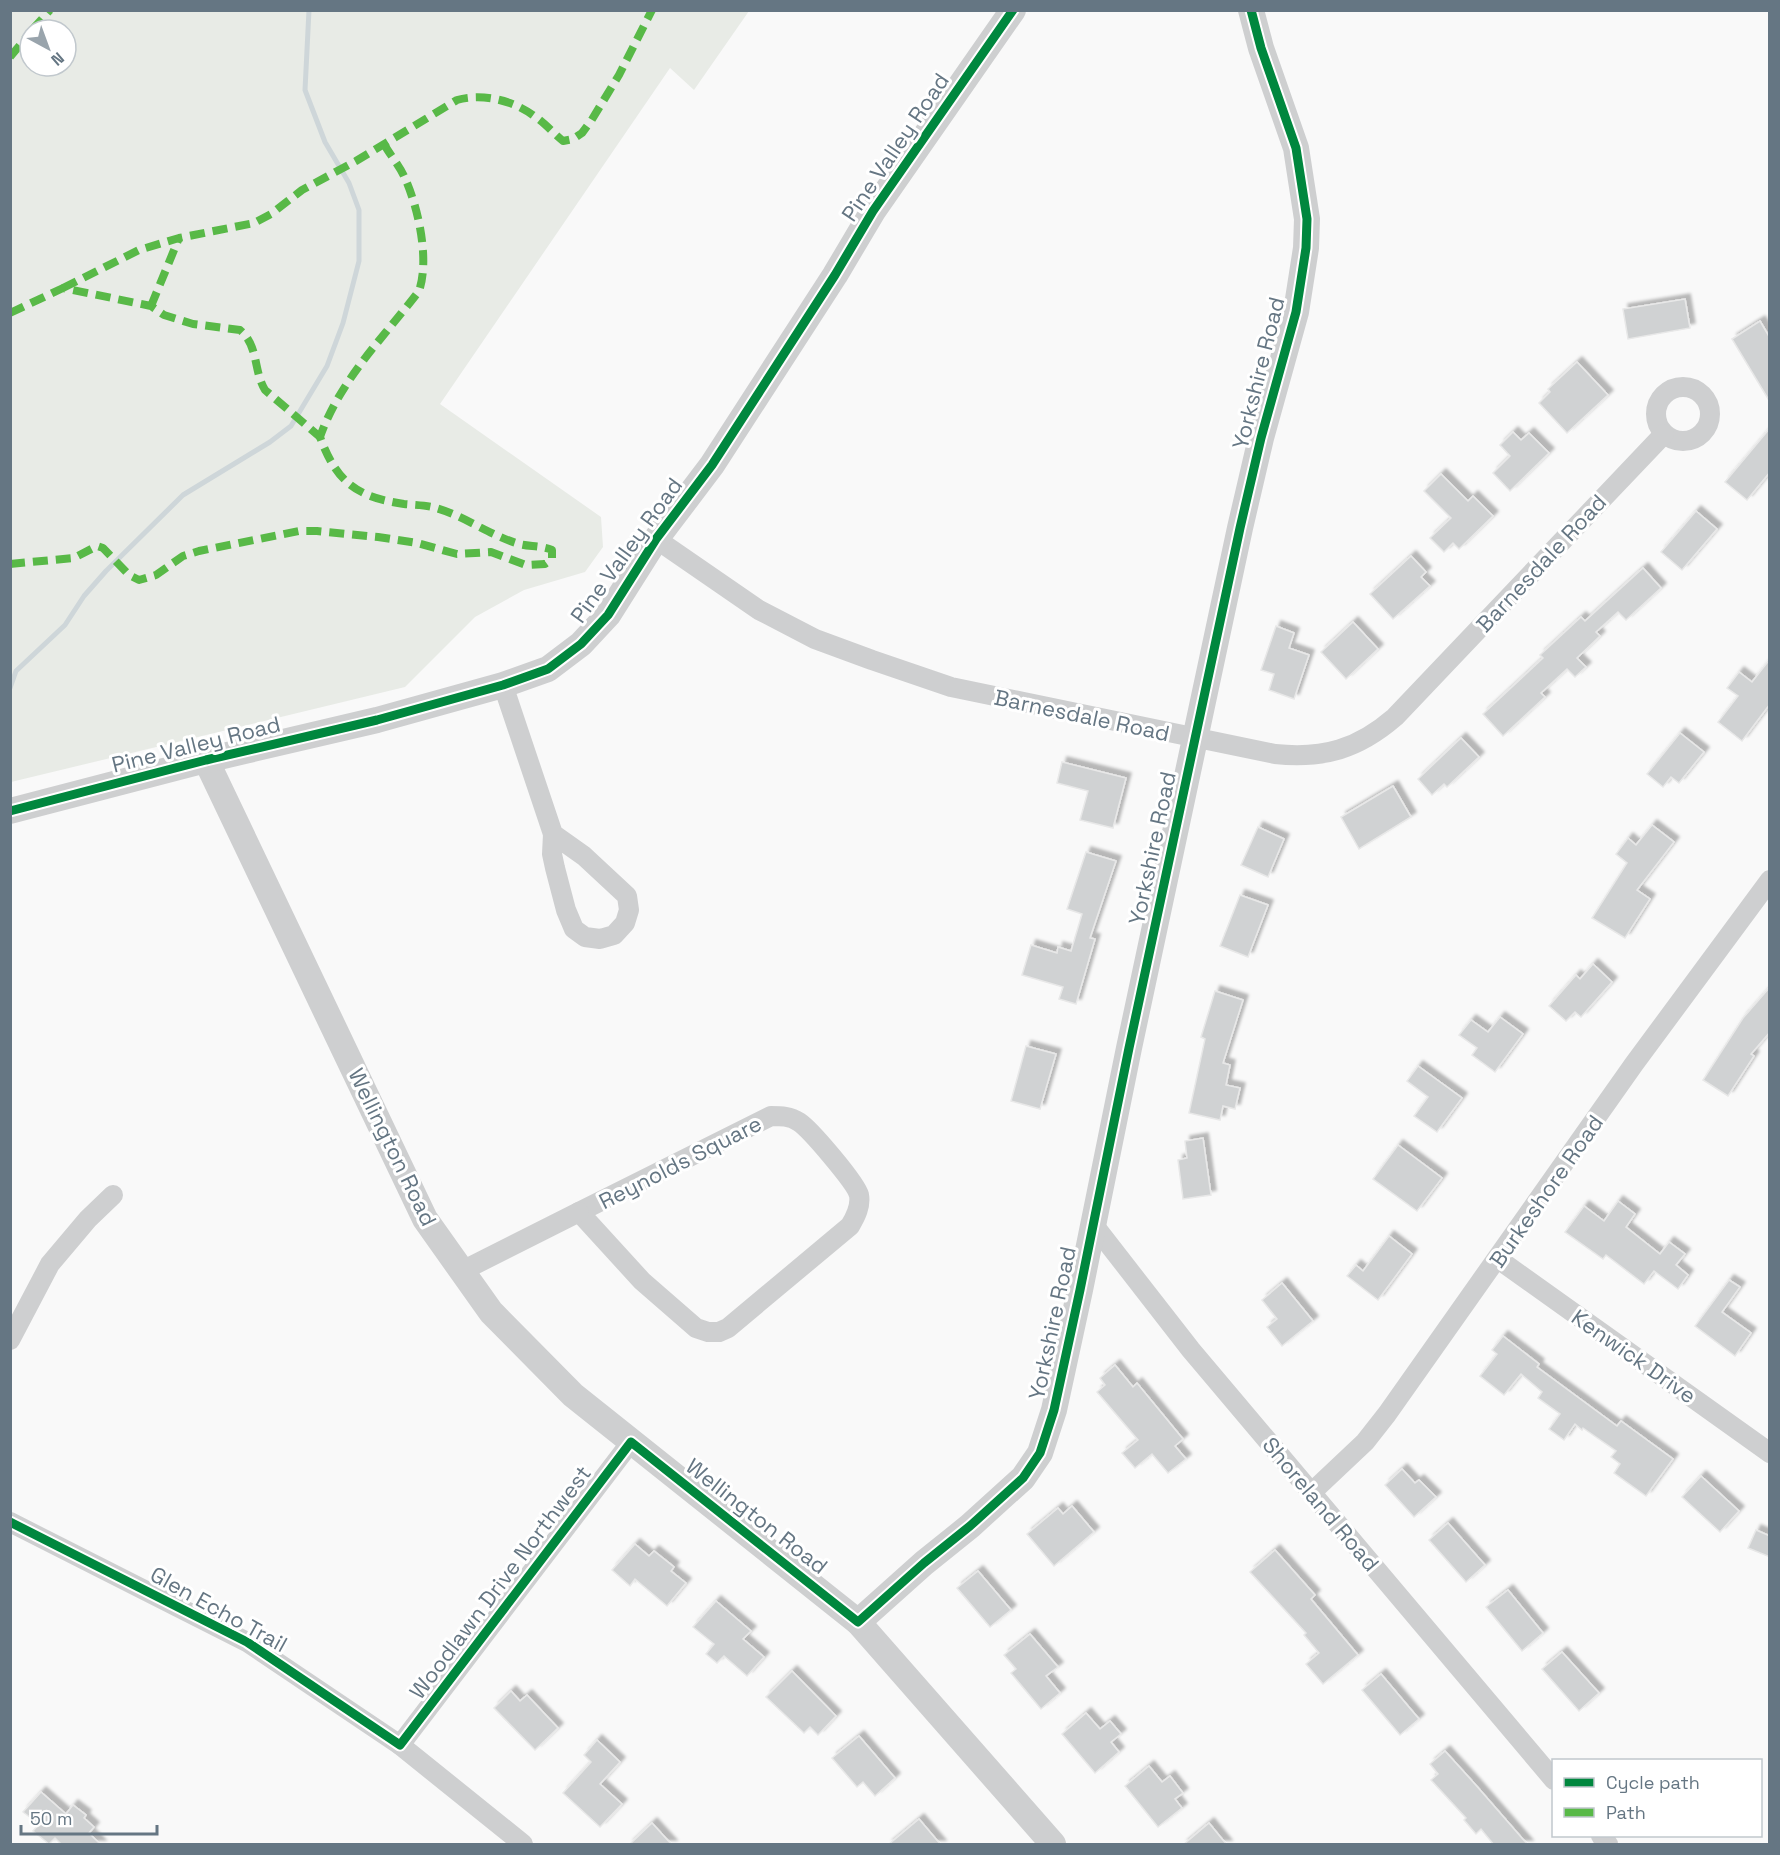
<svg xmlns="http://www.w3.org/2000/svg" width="1780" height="1855" font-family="'Space Grotesk',sans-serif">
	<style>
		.green { fill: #e8ebe6; fill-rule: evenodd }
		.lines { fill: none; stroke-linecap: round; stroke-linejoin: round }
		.stream { stroke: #ced6d9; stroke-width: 5 }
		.building { fill: #d0d2d3; stroke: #e8e8e8; stroke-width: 1.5; filter: url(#shadow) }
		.minor { stroke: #cecfd0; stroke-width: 20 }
		.tertiary { stroke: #cecfd0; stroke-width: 26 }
		.quiet { stroke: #58b947; stroke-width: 8; stroke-dasharray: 15 8; stroke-linecap: butt }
		.cycleway-casing { stroke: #fff; stroke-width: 13 }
		.cycleway { stroke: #00873e; stroke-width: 9 }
		.labels { text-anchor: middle; stroke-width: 6; stroke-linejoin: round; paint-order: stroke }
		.street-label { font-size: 22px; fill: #657683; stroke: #fff }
	</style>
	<defs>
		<filter id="shadow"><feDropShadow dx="5" dy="-5" stdDeviation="1.5" flood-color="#0004"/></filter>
	</defs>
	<rect width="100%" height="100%" fill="#f9f9f9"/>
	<!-- green -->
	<path class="green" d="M11,10L749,11L694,90L670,68L440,404L601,517L603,547L585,572L524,590L475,617L405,687L11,782ZM30,30H66V66H30Z"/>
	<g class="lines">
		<!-- stream -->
		<polyline class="stream" points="10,688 16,671 65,625 84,596 106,571 183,495 270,442 291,426 327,366 343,323 359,261 359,210 349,183 325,142 305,90 309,10"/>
	</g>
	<!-- building -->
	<g class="building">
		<polygon points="1685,299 1690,328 1628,339 1623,309"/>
		<polygon points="1760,321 1770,338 1770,402 1732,339"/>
		<polygon points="1577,362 1608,395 1567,433 1539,403 1550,392 1548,389"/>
		<polygon points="1770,428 1770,472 1747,500 1725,482"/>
		<polygon points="1513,432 1521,440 1529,433 1549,453 1510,491 1493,473 1510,456 1500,445"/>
		<polygon points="1441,474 1468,501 1473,496 1493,516 1459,549 1453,543 1444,552 1430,538 1451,518 1424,491"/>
		<polygon points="1696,511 1717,529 1682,570 1661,552"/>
		<polygon points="1411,556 1426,572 1421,577 1430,586 1393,619 1370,594"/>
		<polygon points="1643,568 1661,588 1626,620 1618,612 1596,632 1600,636 1577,658 1586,667 1575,677 1567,669 1541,693 1545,697 1503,736 1483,714 1543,658 1540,655 1581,617 1585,621"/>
		<polygon points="1353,622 1378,649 1346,679 1321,652"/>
		<polygon points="1276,626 1294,633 1289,648 1309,655 1294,699 1269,690 1274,674 1261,670"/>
		<polygon points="1770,659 1770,704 1742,741 1718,722 1738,696 1727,688 1739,672 1752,682"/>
		<polygon points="1680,733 1704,752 1679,783 1671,777 1663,787 1647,774"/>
		<polygon points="1461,738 1479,757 1447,787 1444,784 1432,795 1418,779"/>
		<polygon points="1062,762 1126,778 1113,828 1080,820 1088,791 1057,783"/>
		<polygon points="1393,786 1411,817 1359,849 1341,817"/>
		<polygon points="1652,825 1674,842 1637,890 1650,899 1625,938 1592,918 1627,863 1616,854 1628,838 1636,845"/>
		<polygon points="1258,827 1284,839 1268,877 1241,865"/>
		<polygon points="1086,852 1116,861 1090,938 1095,939 1076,1004 1059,999 1063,987 1022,975 1031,945 1057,953 1058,947 1071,951 1082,914 1067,909"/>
		<polygon points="1240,895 1268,905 1248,957 1220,946"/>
		<polygon points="1593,964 1612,982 1581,1017 1575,1012 1566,1021 1549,1006 1576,975 1580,979"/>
		<polygon points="1770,987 1770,1032 1751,1054 1754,1056 1728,1096 1703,1080 1743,1018"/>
		<polygon points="1215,991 1243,1000 1223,1063 1230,1065 1226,1085 1240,1088 1235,1109 1223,1106 1220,1120 1189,1113 1205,1039 1201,1037"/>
		<polygon points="1500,1017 1523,1034 1495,1072 1472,1055 1477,1048 1459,1035 1471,1020 1488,1032"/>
		<polygon points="1026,1046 1056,1054 1040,1109 1011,1101"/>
		<polygon points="1418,1066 1462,1098 1437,1132 1414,1116 1428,1097 1407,1081"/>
		<polygon points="1203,1138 1211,1195 1183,1199 1178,1160 1187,1158 1185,1141"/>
		<polygon points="1398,1145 1442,1178 1417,1211 1373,1179"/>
		<polygon points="1618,1201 1635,1214 1626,1227 1660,1254 1669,1242 1685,1254 1676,1265 1688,1275 1678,1289 1654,1271 1644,1284 1606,1255 1603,1259 1565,1232 1584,1206 1604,1221"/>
		<polygon points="1389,1236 1412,1254 1378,1300 1347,1276 1356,1265 1363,1271"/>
		<polygon points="1729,1280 1740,1287 1722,1312 1751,1333 1735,1356 1695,1326"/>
		<polygon points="1282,1283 1313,1321 1282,1346 1267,1327 1277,1319 1262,1300"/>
		<polygon points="1503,1336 1539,1364 1537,1367 1617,1426 1621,1421 1673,1459 1646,1496 1614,1473 1620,1464 1611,1457 1616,1451 1583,1428 1582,1430 1575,1424 1564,1440 1549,1429 1560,1414 1538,1398 1542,1392 1521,1374 1504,1395 1480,1376 1497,1354 1492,1350"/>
		<polygon points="1115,1365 1133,1387 1137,1383 1183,1439 1175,1446 1186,1459 1168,1473 1152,1454 1135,1468 1122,1453 1138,1440 1097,1392 1105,1385 1100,1378"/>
		<polygon points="1402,1469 1415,1483 1419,1480 1436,1497 1414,1517 1385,1485"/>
		<polygon points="1701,1476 1739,1511 1720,1532 1682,1497"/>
		<polygon points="1072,1506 1094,1532 1054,1566 1027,1534 1058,1508 1063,1514"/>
		<polygon points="1448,1523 1485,1565 1466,1582 1429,1540"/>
		<polygon points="1756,1530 1770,1536 1770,1557 1748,1548"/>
		<polygon points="635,1544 649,1556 654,1551 674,1567 671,1571 686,1583 667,1606 635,1579 630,1586 612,1570"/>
		<polygon points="1275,1550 1315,1595 1311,1599 1358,1655 1323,1684 1306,1664 1319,1653 1304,1635 1306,1633 1250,1572"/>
		<polygon points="978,1571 1011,1610 990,1627 957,1588"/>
		<polygon points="1508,1590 1543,1633 1522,1651 1486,1607"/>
		<polygon points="716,1601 751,1631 743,1639 764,1657 747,1676 724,1656 717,1663 706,1654 714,1644 693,1627"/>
		<polygon points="1030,1634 1058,1667 1046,1676 1060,1693 1041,1709 1011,1673 1016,1669 1004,1655"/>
		<polygon points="1562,1652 1599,1693 1579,1711 1542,1669"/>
		<polygon points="792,1671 836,1716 818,1735 810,1727 804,1733 766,1697"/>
		<polygon points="1381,1674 1419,1719 1400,1735 1362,1690"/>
		<polygon points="511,1691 520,1701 527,1695 558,1728 535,1750 494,1708"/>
		<polygon points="1086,1713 1100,1729 1110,1721 1121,1734 1111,1742 1119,1752 1095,1773 1062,1734"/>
		<polygon points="859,1736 895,1778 875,1796 863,1782 857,1787 832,1758"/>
		<polygon points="597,1740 620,1762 600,1784 622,1804 600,1827 563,1793 591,1762 584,1755"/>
		<polygon points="1445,1751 1474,1783 1528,1845 1494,1845 1481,1829 1476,1834 1464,1820 1466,1818 1431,1780 1438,1774 1430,1764"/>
		<polygon points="1149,1766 1162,1782 1170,1776 1183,1793 1175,1799 1182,1808 1158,1827 1125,1786"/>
		<polygon points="41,1792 66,1814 73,1805 86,1815 84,1818 94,1827 89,1833 101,1845 62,1845 55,1838 49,1844 33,1831 39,1824 23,1812"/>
		<polygon points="919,1819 941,1845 888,1845"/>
		<polygon points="652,1823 672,1845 629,1845"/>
		<polygon points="1209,1823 1227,1845 1183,1845"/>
	</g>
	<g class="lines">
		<!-- minor -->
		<g class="minor">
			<circle cx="1683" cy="414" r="27"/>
			<path d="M656,539L759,610L815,639L872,660L951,687L1275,754C1324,759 1358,749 1395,717L1664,434"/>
			<polyline points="503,685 553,834 584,856 627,896 629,910 625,923 614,935 600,939 585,937 574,929 566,910 555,868 552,854 553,834"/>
			<path d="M771,1116C781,1116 790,1116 799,1122C810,1129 856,1183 859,1195C861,1206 856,1216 850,1226L728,1328L719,1332H708L696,1328L642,1281L579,1212Z"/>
			<polyline points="1093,1224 1191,1350 1554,1780"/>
			<polyline points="1498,1259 1770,1453"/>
			<polyline points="462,1271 579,1212"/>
			<polyline points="10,1340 50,1264 88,1219 113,1195"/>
			<polyline points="1312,1492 1365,1442 1387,1414 1634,1064 1770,880"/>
			<polyline points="10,1522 247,1642 400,1745 523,1844"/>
			<polyline points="400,1745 631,1442"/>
			<polyline points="1601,1836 1608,1844"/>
		</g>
		<!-- tertiary -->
		<g class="tertiary">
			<polyline points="206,760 425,1219 491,1312 573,1395 858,1622 1053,1844"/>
			<polyline points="10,811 206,760 377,720 503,685 548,669 581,644 608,615 656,539 712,465 835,275 873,211 1013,10"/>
			<polyline points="858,1622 924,1563 970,1526 1023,1478 1040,1453 1054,1410 1080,1290 1129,1048 1240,528 1261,438 1296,312 1306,248 1307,219 1296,148 1261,48 1251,10"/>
		</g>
		<!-- quiet -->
		<g class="quiet">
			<polyline points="32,30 50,10"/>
			<polyline points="10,57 30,33"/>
			<path d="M63,288L139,250L179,238L254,223L271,214L302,190L356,161L457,100C482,93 513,100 534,116C545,123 553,133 563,141L573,139L582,133L591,121L619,75L652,10"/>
			<polyline points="151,306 179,238"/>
			<path d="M10,313L63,288L151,306L164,315L193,324L240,330C259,346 253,370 265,390L320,437"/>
			<path d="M10,564L74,558L97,546L103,548L129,575L139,580L156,575L183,556L199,551L299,531H317L378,537L417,543L457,554L491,552L526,565L545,564L552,559V550C540,545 527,547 516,543C488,534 464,516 436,508C426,505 414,505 404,504C357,497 337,483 320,437C340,380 383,338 419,291C430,259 418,206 404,176C399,165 390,155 384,144"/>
		</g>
		<!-- cycleway casing -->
		<g class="cycleway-casing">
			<g id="cycleway">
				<polyline points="10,811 206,760 377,720 503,685 548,669 581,644 608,615 656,539 712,465 835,275 873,211 1013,10"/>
				<polyline points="10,1522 247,1642 400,1745 631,1442 858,1622 924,1563 970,1526 1023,1478 1040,1453 1054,1410 1080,1290 1129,1048 1240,528 1261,438 1296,312 1306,248 1307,219 1296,148 1261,48 1251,10"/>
			</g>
		</g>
		<!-- cycleway -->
		<use href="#cycleway" class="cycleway"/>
	</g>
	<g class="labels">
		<!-- street labels -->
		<g class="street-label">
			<text transform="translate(895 147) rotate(-56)" y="8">Pine Valley Road</text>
			<text transform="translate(1258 373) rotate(-76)" y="8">Yorkshire Road</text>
			<text transform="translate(626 550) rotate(-54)" y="8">Pine Valley Road</text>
			<text transform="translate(1541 563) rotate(-47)" y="8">Barnesdale Road</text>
			<text transform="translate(1082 715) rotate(12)" y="8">Barnesdale Road</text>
			<text transform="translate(196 744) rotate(-14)" y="8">Pine Valley Road</text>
			<text transform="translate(1152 848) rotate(-78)" y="8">Yorkshire Road</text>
			<text transform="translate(393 1147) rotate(64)" y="8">Wellington Road</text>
			<text transform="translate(680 1162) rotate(-27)" y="8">Reynolds Square</text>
			<text transform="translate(1546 1191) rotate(-55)" y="8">Burkeshore Road</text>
			<text transform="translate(1052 1323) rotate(-78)" y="8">Yorkshire Road</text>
			<text transform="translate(1634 1356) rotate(35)" y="8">Kenwick Drive</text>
			<text transform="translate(1321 1504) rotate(50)" y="8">Shoreland Road</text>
			<text transform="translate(757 1516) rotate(38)" y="8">Wellington Road</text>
			<text transform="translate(500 1582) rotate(-53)" y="8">Woodlawn Drive Northwest</text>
			<text transform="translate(219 1609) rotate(29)" y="8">Glen Echo Trail</text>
		</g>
	</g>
	<!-- border -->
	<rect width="1780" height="1855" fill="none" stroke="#657683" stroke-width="24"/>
	<!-- legend -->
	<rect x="1552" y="1759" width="210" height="78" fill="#ffffff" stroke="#c1c8cd" stroke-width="1.5"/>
	<rect x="1564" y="1778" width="30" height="9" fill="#00873e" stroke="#c1c8cd" stroke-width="1.5"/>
	<text x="1606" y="1789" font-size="18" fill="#657683">Cycle path</text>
	<rect x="1564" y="1808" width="30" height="9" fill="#58b947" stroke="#c1c8cd" stroke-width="1.5"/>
	<text x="1606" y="1819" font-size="18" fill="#657683">Path</text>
	<!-- north arrow -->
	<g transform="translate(48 48) rotate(139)"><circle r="28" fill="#ffffff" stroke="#c1c8cd" stroke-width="1.5"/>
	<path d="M0-4.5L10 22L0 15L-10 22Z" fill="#99a4ac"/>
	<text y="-9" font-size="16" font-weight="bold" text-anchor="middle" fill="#657683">N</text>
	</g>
	<!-- scale -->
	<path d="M21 1825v9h136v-9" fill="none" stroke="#657683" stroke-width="3"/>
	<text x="30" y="1825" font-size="18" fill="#657683" stroke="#ffffff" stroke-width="4.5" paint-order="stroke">50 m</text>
</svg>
